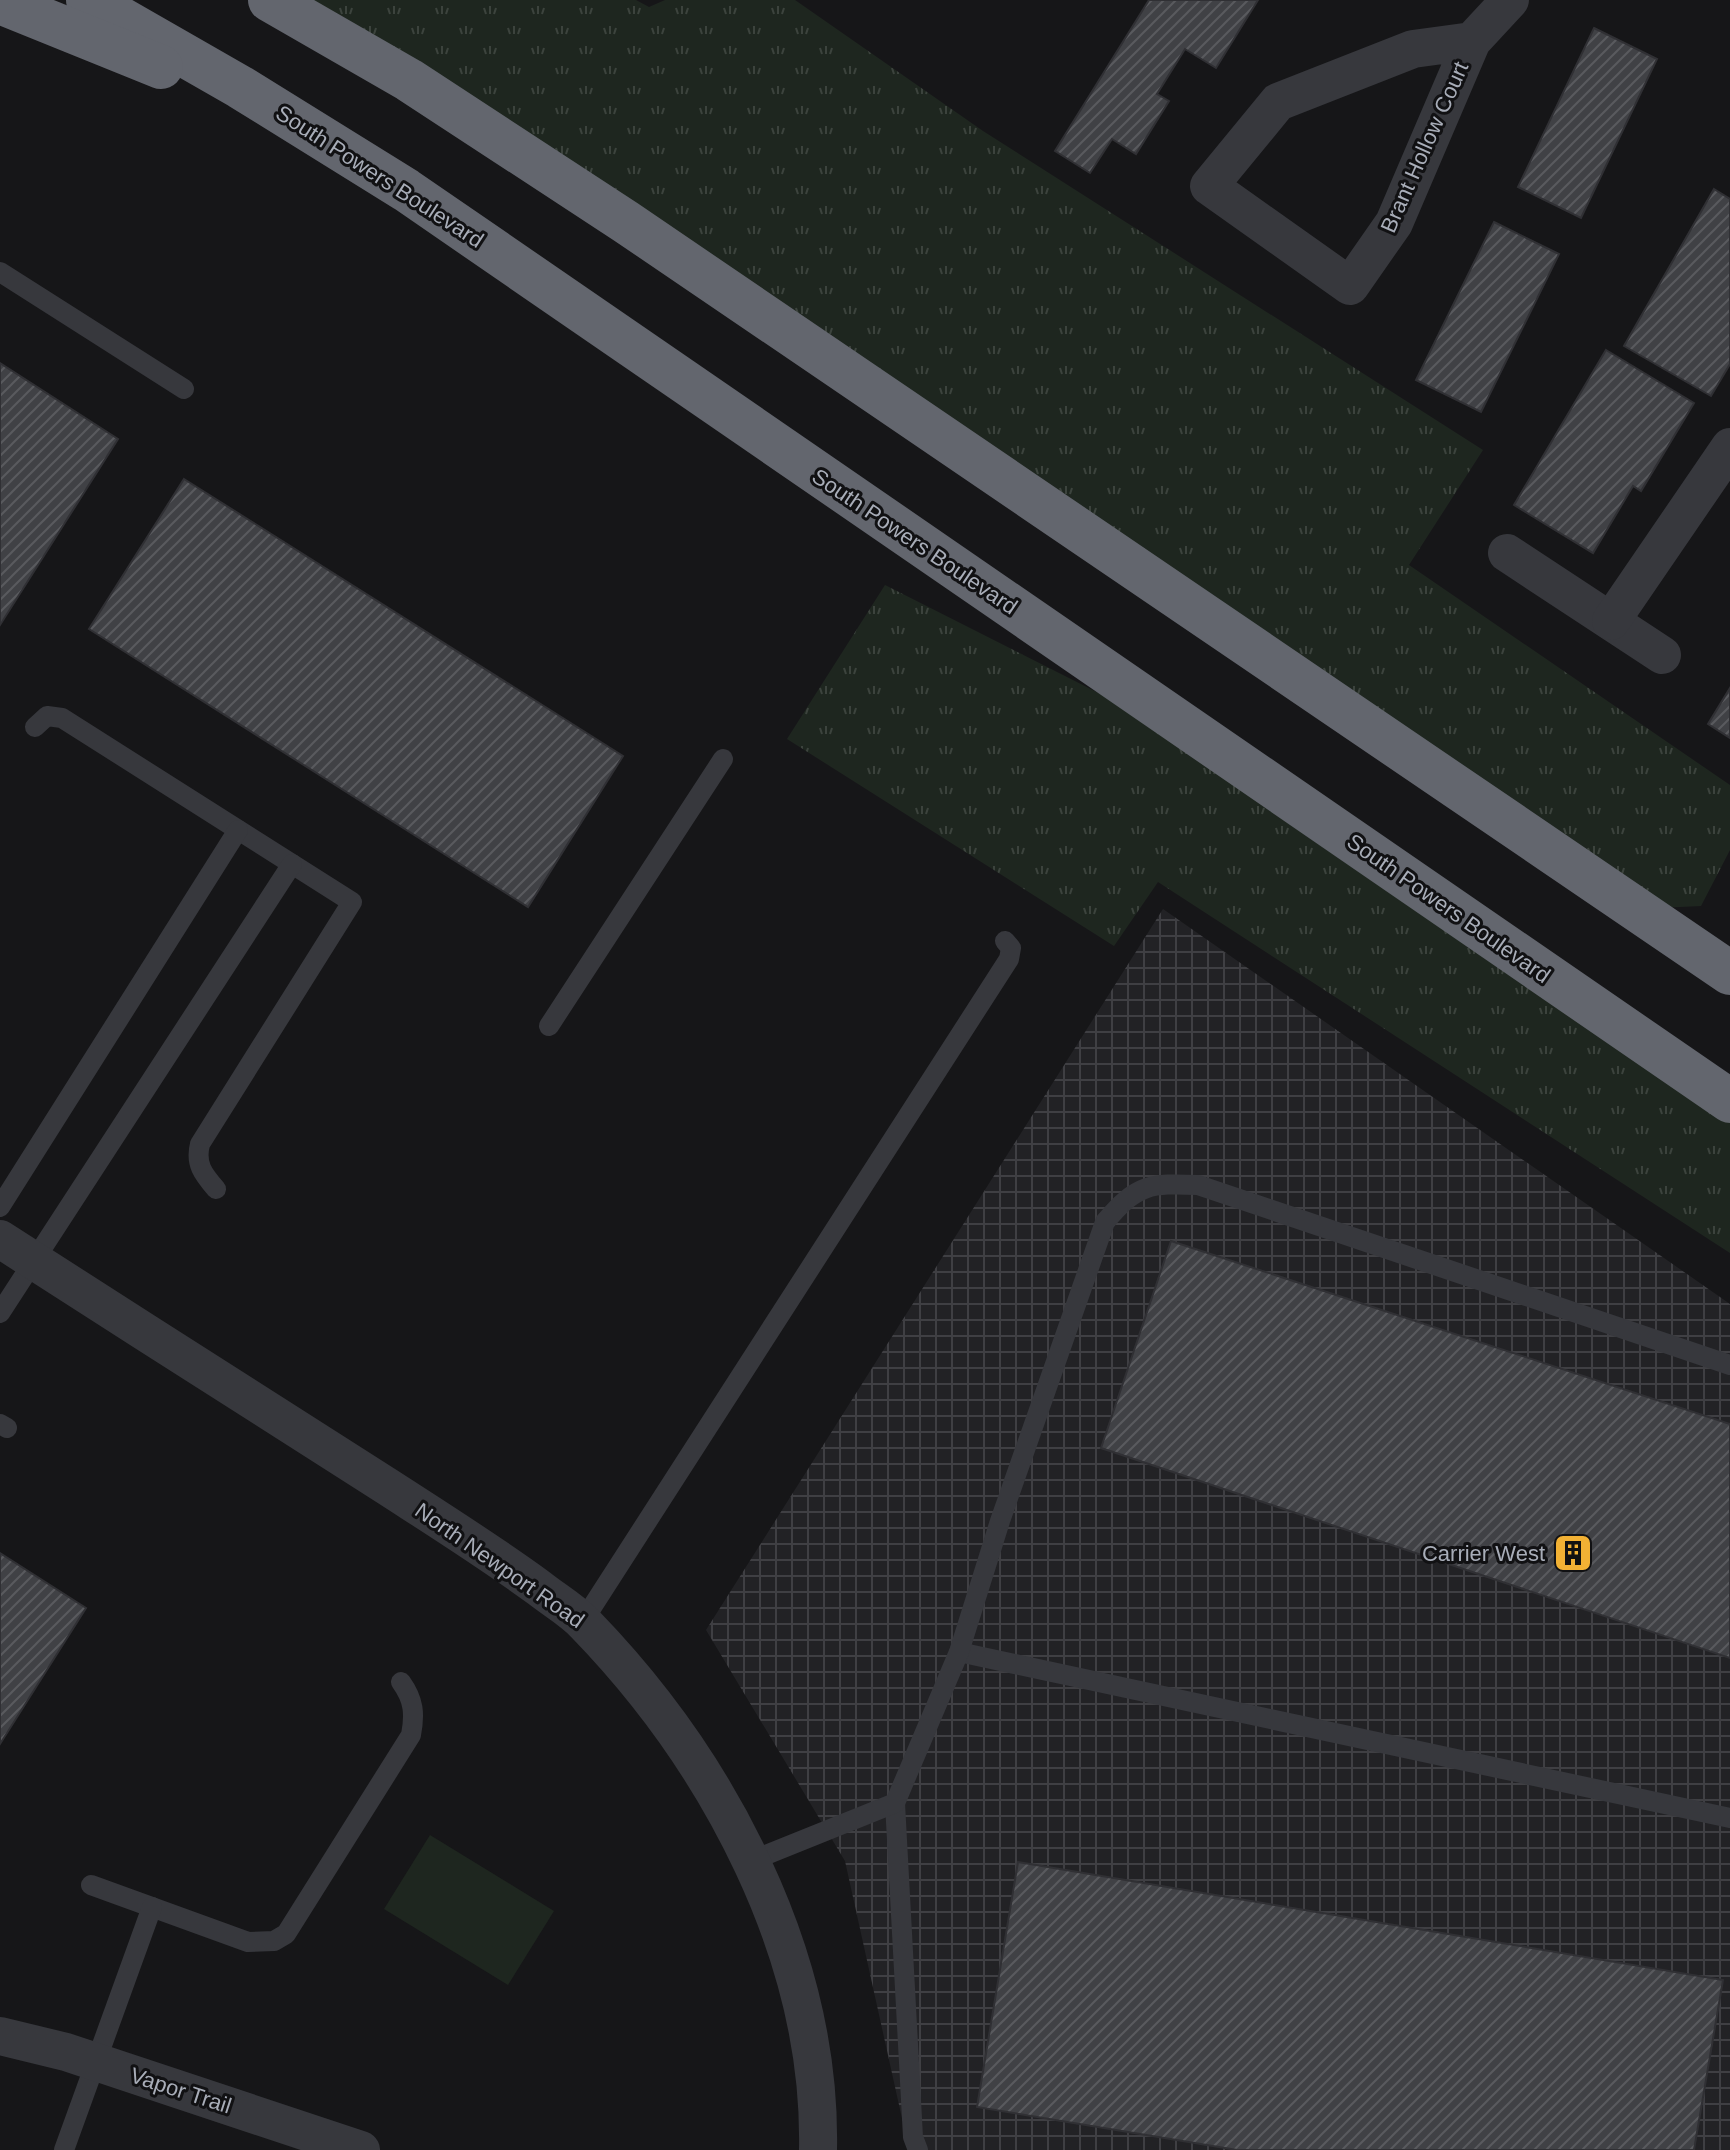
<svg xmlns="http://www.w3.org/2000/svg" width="1730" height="2150" font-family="Helvetica,sans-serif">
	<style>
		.industrial { fill: url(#industrial-grid) }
		.grass { fill: url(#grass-tufts) }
		.park { fill: #1e261f }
		.building { fill: url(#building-hatch); stroke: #303034; stroke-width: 2 }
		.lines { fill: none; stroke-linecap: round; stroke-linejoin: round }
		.lane { stroke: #37383d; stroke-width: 20 }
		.street { stroke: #37383d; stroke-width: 38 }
		.highway { stroke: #63666e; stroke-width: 44 }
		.labels { text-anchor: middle; stroke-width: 6; stroke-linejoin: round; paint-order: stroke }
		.street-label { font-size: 22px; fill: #a8adb8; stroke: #111113 }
		.poi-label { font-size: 22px; fill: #a8adb8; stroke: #111113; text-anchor: end }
	</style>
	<defs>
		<pattern id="industrial-grid" width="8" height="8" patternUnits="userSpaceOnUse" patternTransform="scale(2)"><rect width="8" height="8" fill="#222225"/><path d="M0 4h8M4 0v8" fill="none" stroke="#3f3f43"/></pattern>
		<pattern id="grass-tufts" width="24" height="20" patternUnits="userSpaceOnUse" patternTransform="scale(2)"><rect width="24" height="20" fill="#1e261f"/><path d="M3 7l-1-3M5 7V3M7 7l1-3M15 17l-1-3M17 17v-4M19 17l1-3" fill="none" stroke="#3c433d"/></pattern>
		<pattern id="building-hatch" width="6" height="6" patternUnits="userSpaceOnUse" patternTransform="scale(2)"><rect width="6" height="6" fill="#404145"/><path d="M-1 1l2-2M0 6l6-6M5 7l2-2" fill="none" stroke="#595a5e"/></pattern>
	</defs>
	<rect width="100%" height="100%" fill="#161618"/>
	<!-- industrial -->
	<polygon class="industrial" points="1163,909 1730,1304 1730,2150 909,2150 845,1861 706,1630"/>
	<!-- grass -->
	<g class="grass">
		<polygon points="299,0 636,0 649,7 665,0 795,0 983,131 1483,450 1409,565 1730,785 1730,850 1701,906 1636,909"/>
		<polygon points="885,585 1239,764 1730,1101 1730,1253 1158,882 1114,946 787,739"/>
	</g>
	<!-- park -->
	<polygon class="park" points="430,1835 554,1911 508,1985 384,1909"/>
	<!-- building -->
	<g class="building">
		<polygon points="1149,0 1258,0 1216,68 1185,49 1157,94 1169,101 1136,154 1112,139 1090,173 1055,151"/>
		<polygon points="1594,28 1657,59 1581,218 1518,187"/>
		<polygon points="1714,189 1730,199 1730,364 1711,396 1624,346"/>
		<polygon points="1494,222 1559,254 1481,412 1416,380"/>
		<polygon points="1606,350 1694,403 1641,491 1633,486 1593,553 1514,505"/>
		<polygon points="0,363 118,439 0,625"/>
		<polygon points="184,479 623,756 528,907 89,629"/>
		<polygon points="1730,688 1730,738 1708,724"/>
		<polygon points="1171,1241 1730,1424 1730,1658 1101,1448"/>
		<polygon points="0,1553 86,1608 0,1744"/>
		<polygon points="1018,1862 1723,1980 1694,2150 1237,2150 977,2107"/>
	</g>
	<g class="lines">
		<!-- lane -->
		<g class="lane">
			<polyline points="0,272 184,389"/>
			<path d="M35,727L47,716L62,718L352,902L200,1144C195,1164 203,1174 216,1189"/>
			<polyline points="549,1026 723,759"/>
			<polyline points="0,1207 238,830"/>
			<polyline points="0,1313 292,864"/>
			<polyline points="0,1424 7,1428"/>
			<polyline points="583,1621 1009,959 1011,948 1005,941"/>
			<polyline points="959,1652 1730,1818"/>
			<polyline points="895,1803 913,2137 918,2150"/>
			<path d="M751,1861L895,1803L959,1652L1000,1521L1105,1222C1137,1184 1150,1183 1198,1185L1730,1365"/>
			<path d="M91,1885L248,1942L274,1941L286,1934L411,1735C415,1714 414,1700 401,1682"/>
			<polyline points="64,2150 152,1907"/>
		</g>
		<!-- street -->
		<g class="street">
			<polyline points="1472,41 1413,49 1278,102 1209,186 1350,286 1394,223 1472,41 1510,0"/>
			<polyline points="1507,553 1662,655"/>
			<polyline points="1611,621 1730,447"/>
			<path d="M0,1239C129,1322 259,1405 388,1487C439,1520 490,1552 539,1588C554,1600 572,1610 585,1624C718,1761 822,1955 818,2150"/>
			<polyline points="0,2036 66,2052 361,2150"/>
		</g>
		<!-- highway -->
		<g class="highway">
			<polyline points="88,0 240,87 406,190 1730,1101"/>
			<polyline points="270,0 409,80 626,222 1730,973"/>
			<polyline points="0,2 161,67"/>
		</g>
	</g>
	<!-- icons -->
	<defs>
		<g id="building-square" transform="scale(2)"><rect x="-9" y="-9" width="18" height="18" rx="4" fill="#f2b134" stroke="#111113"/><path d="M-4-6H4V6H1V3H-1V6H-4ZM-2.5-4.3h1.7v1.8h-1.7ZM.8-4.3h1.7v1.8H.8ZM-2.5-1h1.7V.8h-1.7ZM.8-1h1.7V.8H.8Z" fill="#111"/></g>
	</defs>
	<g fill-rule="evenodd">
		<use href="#building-square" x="1573" y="1553"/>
	</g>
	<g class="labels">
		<!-- street labels -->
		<g class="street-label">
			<text transform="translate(1424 147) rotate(-66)" y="8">Brant Hollow Court</text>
			<text transform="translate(380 176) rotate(33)" y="8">South Powers Boulevard</text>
			<text transform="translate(915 541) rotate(34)" y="8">South Powers Boulevard</text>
			<text transform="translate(1449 908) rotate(35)" y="8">South Powers Boulevard</text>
			<text transform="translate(500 1565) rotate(35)" y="8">North Newport Road</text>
			<text transform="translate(181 2090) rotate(18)" y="8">Vapor Trail</text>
		</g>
		<!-- poi labels -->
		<g class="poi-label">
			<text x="1545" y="1561">Carrier West</text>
		</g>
	</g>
</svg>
